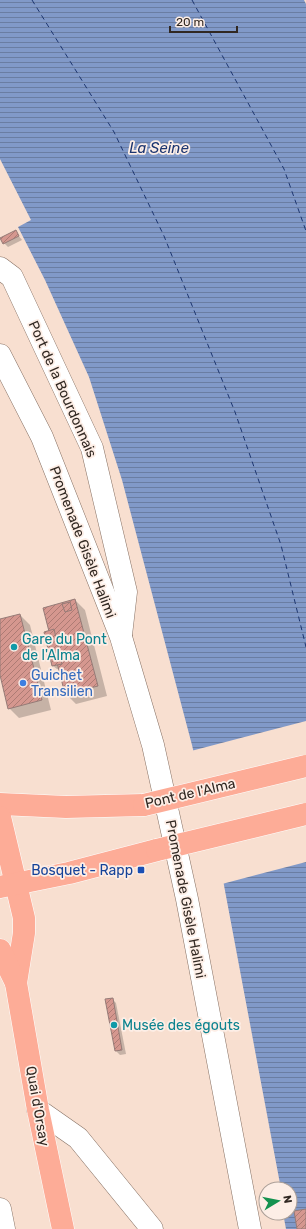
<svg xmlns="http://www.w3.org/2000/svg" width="306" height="1229" font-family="Rubik,sans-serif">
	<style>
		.water { fill: url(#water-rules) }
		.pier { fill: #f8dfd0 }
		.shadow { fill: #0003 }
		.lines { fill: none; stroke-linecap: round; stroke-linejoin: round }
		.ferry { stroke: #1d3670; stroke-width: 1; stroke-dasharray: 5 4; stroke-linecap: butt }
		.building { fill: url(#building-hatch); stroke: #957b77 }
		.minor-casing { stroke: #877164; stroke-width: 23 }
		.major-casing { stroke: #fff; stroke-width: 23 }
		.minor { stroke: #fff; stroke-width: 22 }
		.major { stroke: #fdac97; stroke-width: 22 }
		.major-bridge-casing { stroke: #fff; stroke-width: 23; stroke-linecap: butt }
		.major-bridge { stroke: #fdac97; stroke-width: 22 }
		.culture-dot { fill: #0f9aa8; stroke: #fdeee6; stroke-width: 1.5 }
		.shop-dot { fill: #3f7fe0; stroke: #fdeee6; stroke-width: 1.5 }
		.transit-dot { fill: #1a4fb4; stroke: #fdeee6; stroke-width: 1.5 }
		.labels { text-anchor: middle; stroke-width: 3.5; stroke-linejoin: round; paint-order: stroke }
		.street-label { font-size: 14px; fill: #312822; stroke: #fdeee6 }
		.culture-label { font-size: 14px; fill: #0d838f; stroke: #fdeee6; text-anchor: start }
		.shop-label { font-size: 14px; fill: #366cbe; stroke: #fdeee6; text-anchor: start }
		.transit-label { font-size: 14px; fill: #164399; stroke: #fdeee6; text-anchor: end }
		.water-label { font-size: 15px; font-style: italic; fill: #1d3670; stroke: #fdeee6 }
	</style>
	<defs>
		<pattern id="water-rules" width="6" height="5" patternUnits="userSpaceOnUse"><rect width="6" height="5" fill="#8199c8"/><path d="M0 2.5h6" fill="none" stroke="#6a7da2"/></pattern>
		<pattern id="building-hatch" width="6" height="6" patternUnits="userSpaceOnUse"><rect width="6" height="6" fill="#d5978f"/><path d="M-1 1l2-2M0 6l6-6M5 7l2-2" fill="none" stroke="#ad7b74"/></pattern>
	</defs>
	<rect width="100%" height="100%" fill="#f8dfd0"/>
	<!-- water -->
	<polygon class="water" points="0,0 304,0 306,4 306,1229 286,1229 283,1213 290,1213 290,1189 281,1189 223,880 192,745 122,480 89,377 45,280 18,227 31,220 0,159"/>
	<!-- pier -->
	<polygon class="pier" points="306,721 306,862 222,884 191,751"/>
	<!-- shadow -->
	<g class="shadow">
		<polygon points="15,231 22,240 8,247 4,243"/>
		<polygon points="75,600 85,610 107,696 76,704 66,694 60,669 57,669 53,666 50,631"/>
		<polygon points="20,615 30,625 51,710 19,718 9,708 0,671 0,620"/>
		<polygon points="112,999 116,1003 126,1054 120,1055 116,1051 106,1000"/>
	</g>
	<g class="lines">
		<!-- ferry -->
		<g class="ferry">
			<polyline points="32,0 114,132 164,236 235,412 281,545 306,647"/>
			<polyline points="192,0 284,169 306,231"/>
		</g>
	</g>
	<!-- building -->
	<g class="building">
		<polygon points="16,230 19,236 3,244 0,238"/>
		<polygon points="75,599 98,686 65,694 43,608"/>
		<polygon points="70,602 72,610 65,612 62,604"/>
		<polygon points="20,614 42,700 8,709 0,675 0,619"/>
		<polygon points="54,629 62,664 52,666 44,632"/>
		<polygon points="113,998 122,1050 115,1051 105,999"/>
		<polygon points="306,1209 306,1229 297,1229 294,1211"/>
	</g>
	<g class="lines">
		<!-- minor casing -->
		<g class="minor-casing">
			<g id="minor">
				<polyline points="0,268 12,277 92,448 126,592 121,635"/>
				<polyline points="0,355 42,437 121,637 153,745 187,899 250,1229"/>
				<polyline points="38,1110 78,1138 152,1229"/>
				<polyline points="0,1209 4,1229"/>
			</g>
		</g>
		<!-- major casing -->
		<g class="major-casing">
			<g id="major">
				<polyline points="0,804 66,807 144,805"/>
				<polyline points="0,817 24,918 24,933 16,983"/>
				<polyline points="0,887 69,873 157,850"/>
				<polyline points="0,950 16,983 38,1110 63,1229"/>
			</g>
		</g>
		<!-- minor -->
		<use href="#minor" class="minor"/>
		<!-- major -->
		<use href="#major" class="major"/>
		<!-- major-bridge casing -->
		<g class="major-bridge-casing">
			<g id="major-bridge">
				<polyline points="144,805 306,766"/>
				<polyline points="157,850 306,814"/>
			</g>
		</g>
		<!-- major-bridge -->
		<use href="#major-bridge" class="major-bridge"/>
	</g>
	<!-- markers -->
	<g class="culture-dot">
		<circle cx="14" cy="647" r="4"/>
		<circle cx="114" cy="1025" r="4"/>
	</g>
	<circle class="shop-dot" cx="23" cy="683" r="4"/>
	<rect class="transit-dot" x="137" y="866" width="8" height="8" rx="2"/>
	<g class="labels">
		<!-- street labels -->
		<g class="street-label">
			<text transform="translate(63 389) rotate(66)" y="5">Port de la Bourdonnais</text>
			<text transform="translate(83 542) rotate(69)" y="5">Promenade Gisèle Halimi</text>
			<text transform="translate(190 793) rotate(-13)" y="5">Pont de l'Alma</text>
			<text transform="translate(186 899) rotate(79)" y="5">Promenade Gisèle Halimi</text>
			<text transform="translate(38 1106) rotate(80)" y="5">Quai d'Orsay</text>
		</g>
		<!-- culture labels -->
		<g class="culture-label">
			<text x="22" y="644">Gare du Pont<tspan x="22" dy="16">de l'Alma</tspan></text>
			<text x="122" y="1030">Musée des égouts</text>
		</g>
		<!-- shop labels -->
		<g class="shop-label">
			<text x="31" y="680">Guichet<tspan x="31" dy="16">Transilien</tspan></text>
		</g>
		<!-- transit labels -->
		<g class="transit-label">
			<text x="133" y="875">Bosquet - Rapp</text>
		</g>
		<!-- water labels -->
		<g class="water-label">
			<text x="159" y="153">La Seine</text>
		</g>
	</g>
	<!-- north arrow -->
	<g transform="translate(278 1201) rotate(80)"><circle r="19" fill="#fdeee6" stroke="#ab9f98"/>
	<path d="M0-3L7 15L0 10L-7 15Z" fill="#14924f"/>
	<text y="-6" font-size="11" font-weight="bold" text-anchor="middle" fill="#312822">N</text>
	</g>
	<!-- scale -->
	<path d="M170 26v6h67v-6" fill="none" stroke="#312822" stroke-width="2"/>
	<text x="176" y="26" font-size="12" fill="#312822" stroke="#fdeee6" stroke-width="3" paint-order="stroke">20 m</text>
</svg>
